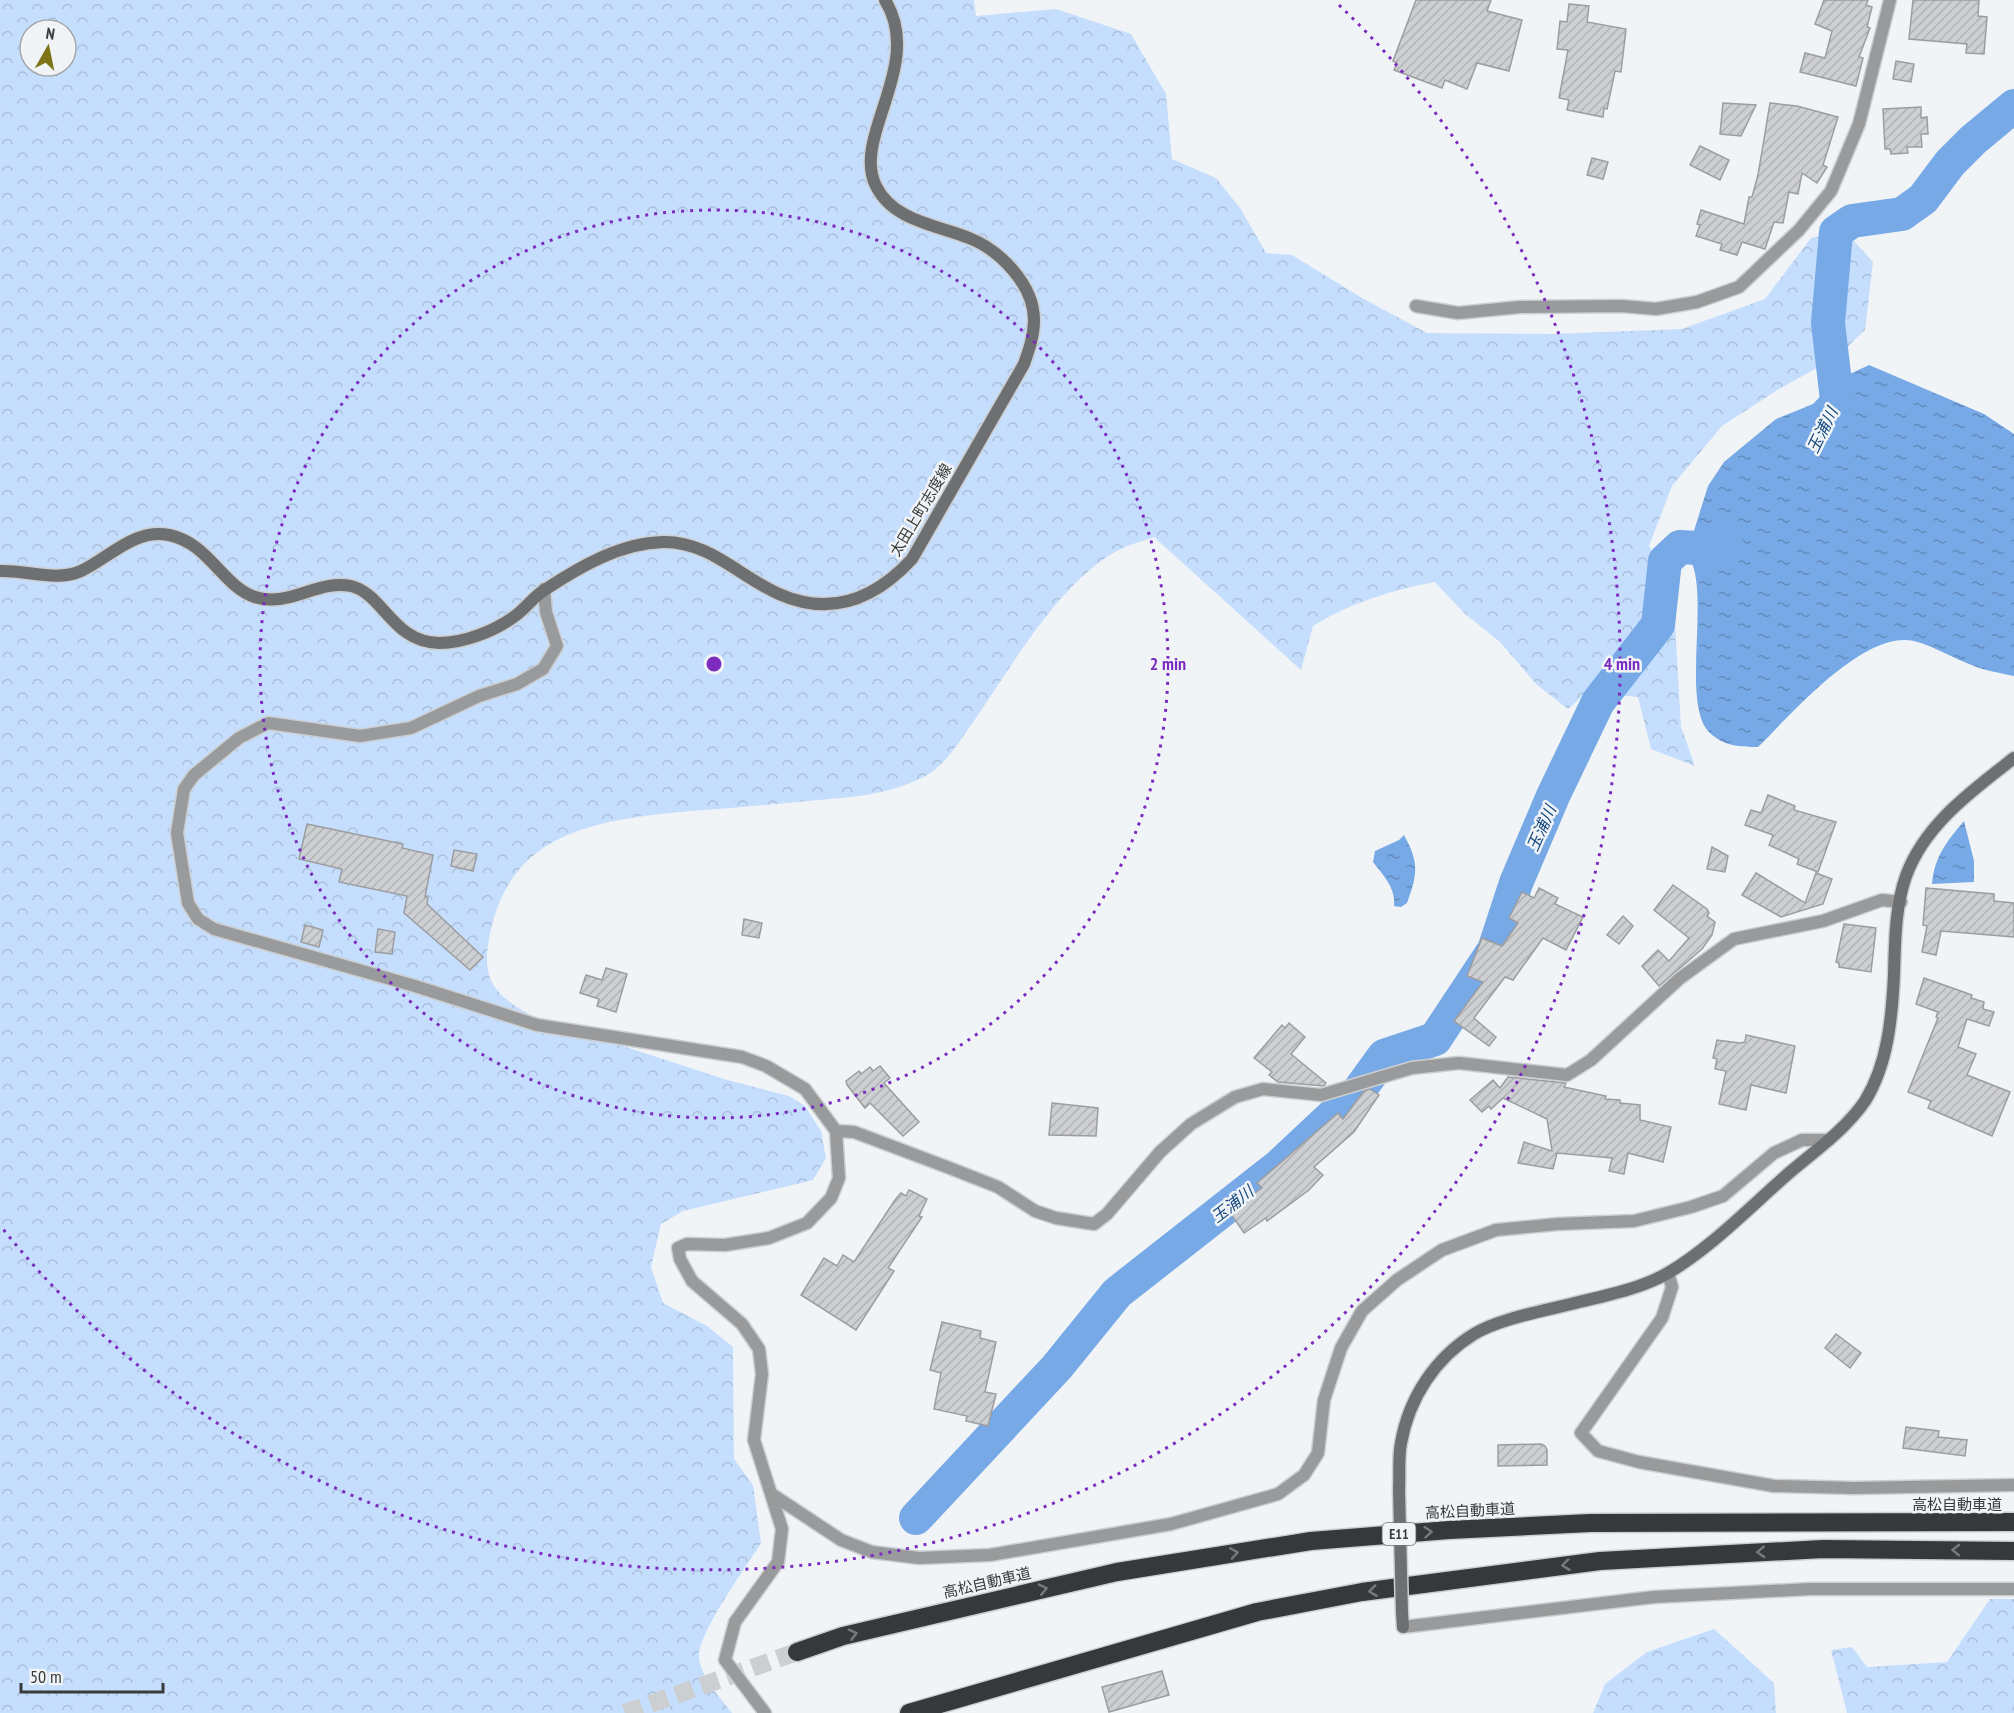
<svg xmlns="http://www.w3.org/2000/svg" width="2014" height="1713" font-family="'PT Sans Narrow','Noto Sans JP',sans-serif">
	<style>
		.forest { fill: url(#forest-crowns); fill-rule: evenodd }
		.water { fill: url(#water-ripples) }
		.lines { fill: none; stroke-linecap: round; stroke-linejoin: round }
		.river { stroke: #76a9e6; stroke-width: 34 }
		.building { fill: url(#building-hatch); stroke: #9b9da0; stroke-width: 1.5 }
		.highway-tunnel { stroke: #cccfd1; stroke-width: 18; stroke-dasharray: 18 9; stroke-linecap: butt }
		.street-casing { stroke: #cccfd1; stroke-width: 15 }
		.secondary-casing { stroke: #cccfd1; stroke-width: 15 }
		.highway-casing { stroke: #cccfd1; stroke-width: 21 }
		.street { stroke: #999a9b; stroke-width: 12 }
		.secondary { stroke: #6d6f71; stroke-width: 12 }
		.highway { stroke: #36383b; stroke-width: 18 }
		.secondary-bridge-casing { stroke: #cccfd1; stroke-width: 15; stroke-linecap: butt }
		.secondary-bridge { stroke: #6d6f71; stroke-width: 12 }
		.oneway { stroke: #777a7d }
		.ring { fill: none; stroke: #7b2cbf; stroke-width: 3; stroke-dasharray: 3 6 }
		.labels { text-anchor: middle; stroke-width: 5; stroke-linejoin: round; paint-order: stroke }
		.shield { fill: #f1f4f7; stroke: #707173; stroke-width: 1.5 }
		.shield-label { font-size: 14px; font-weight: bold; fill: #38393a }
		.street-label { font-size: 15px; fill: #38393a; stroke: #f1f4f7 }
		.water-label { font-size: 16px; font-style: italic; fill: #13477e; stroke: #f1f4f7 }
		.centre { fill: #7b2cbf; stroke: #f1f4f7; stroke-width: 3 }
		.ring-label { font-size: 18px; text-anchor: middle; font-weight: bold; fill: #7b2cbf; stroke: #f1f4f7; stroke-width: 5; stroke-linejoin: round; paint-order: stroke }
	</style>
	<defs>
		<pattern id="forest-crowns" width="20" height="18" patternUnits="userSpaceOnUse" patternTransform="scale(1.5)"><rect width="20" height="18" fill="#c5defd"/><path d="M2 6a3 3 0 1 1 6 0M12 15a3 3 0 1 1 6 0" fill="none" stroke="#aabfda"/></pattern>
		<pattern id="water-ripples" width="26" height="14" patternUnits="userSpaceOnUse" patternTransform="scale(1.5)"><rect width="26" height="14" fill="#76a9e6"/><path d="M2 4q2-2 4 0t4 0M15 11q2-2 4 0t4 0" fill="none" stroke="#628bbb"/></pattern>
		<pattern id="building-hatch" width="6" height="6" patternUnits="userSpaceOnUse" patternTransform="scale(1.5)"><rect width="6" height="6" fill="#cdcfd2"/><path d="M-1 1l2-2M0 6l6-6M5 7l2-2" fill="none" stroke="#b1b2b5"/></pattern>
	</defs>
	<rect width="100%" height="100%" fill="#f1f4f7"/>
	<!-- forest -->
	<g class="forest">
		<path d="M0,0H974L976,16L1056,9L1131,34L1166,94L1172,159L1216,178L1240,208L1266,253L1292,255L1362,298L1427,333L1552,334L1682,329L1765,299L1811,238L1845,231L1873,262L1865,330L1837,357L1779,389L1722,426L1672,486L1649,546L1673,588L1681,727L1695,766L1651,749L1638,697L1587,692L1568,709L1537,685L1500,642L1464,613L1435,582C1392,590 1350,603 1313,626L1301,670L1154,537C1144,541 1133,543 1123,548C1063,576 1013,664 976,718C962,737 948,763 927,775C893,794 856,797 818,800C776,804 733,808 691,811C595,820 505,831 488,945C482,986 502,999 534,1017L724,1079L789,1096L805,1106L821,1131L826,1158L813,1180L683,1211L661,1224L651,1267L663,1303L707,1326L733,1347L734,1459L753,1485L761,1543C747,1566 698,1633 699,1657C701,1678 720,1697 732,1713H0ZM30,30H66V66H30Z"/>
		<polygon points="1990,1599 2014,1599 2014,1713 1847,1713 1831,1650 1852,1647 1867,1667 1947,1662"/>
		<polygon points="1714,1629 1774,1683 1776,1713 1593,1713 1605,1684 1647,1652"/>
	</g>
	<!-- water -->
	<g class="water">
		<path d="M1869,365L1984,414L2014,434V676C2001,673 1986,671 1974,666C1954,659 1934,646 1914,641C1863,630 1791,715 1758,747C1741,747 1723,746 1710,733C1682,707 1707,608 1693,566C1691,559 1685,553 1680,547L1692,537L1708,486L1724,462L1776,419L1813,404L1835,381Z"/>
		<path d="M1964,821L1974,861V882L1932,884C1934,857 1947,841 1964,821Z"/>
		<path d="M1404,835C1419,862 1418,874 1407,903L1401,907L1394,906C1396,888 1383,875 1373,862L1375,851L1399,840Z"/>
	</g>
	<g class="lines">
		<!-- river -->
		<g class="river">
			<polyline points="1825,425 1837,400 1828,323 1836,232 1852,221 1902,214 1923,199 1950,163 1973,140 2014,106"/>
			<polyline points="916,1518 1057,1367 1117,1293 1280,1165 1358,1092 1384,1056 1435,1039 1494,950 1516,883 1553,796 1598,702 1658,625 1665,561 1680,547 1717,549 1726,543"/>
		</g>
	</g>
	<!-- building -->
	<g class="building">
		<polygon points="1416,0 1491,0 1487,11 1522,20 1509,71 1477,63 1467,89 1445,80 1442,88 1394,70 1397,63 1393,61"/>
		<polygon points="1824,0 1868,0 1866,5 1872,7 1867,27 1870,28 1859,57 1863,58 1856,86 1800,72 1805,53 1825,58 1832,31 1815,24"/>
		<polygon points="1913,0 1979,0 1978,16 1987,17 1984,54 1966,53 1967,44 1909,39"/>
		<polygon points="1569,4 1589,6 1587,22 1626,29 1621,72 1615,71 1607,109 1604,108 1603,117 1567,110 1569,100 1559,98 1568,50 1557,49 1560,21 1567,22"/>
		<polygon points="1896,61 1914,64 1911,82 1893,79"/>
		<polygon points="1723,103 1756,105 1741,136 1720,134"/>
		<polygon points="1770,103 1797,106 1838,117 1823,165 1827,167 1817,183 1802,173 1798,194 1789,192 1783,223 1774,222 1765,249 1742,242 1737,255 1720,250 1722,244 1696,236 1700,225 1697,224 1701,210 1744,224 1749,197 1752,197 1758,175"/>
		<polygon points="1921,107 1921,118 1927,117 1928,134 1921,134 1922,147 1907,147 1908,153 1891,154 1890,149 1885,149 1883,109"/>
		<polygon points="1700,146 1729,160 1720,180 1690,165"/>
		<polygon points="1592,158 1608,162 1603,179 1587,175"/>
		<polygon points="1768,795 1795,806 1794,810 1836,822 1818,872 1797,864 1799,859 1769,845 1773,835 1745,825 1751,810 1761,813"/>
		<polygon points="307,824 403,844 402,848 433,855 425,897 428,897 427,904 483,957 470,970 404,913 407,896 339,882 342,869 299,859"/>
		<polygon points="1712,847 1728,856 1725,872 1707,869"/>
		<polygon points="454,850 477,854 473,871 451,866"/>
		<polygon points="1756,873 1805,903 1816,873 1832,879 1823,904 1781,917 1742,895"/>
		<polygon points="1673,885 1707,909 1709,913 1707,916 1715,922 1712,935 1702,949 1659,986 1642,966 1658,950 1669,961 1689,938 1654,910"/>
		<polygon points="1539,888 1558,898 1555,904 1583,917 1566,950 1543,938 1513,980 1505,977 1474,1018 1496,1037 1489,1046 1454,1021 1483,982 1467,976 1482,938 1502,946 1518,923 1509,918 1522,892 1534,898"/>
		<polygon points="1926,888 1994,894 1994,901 2014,903 2014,937 1941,931 1936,955 1922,952 1927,926 1923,925"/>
		<polygon points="1623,916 1633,926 1619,944 1607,935"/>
		<polygon points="744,919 762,923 759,938 742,935"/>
		<polygon points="1844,924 1876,928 1871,972 1839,967 1839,963 1836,962"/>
		<polygon points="305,925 323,930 319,947 301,942"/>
		<polygon points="378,929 395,932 392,954 375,952"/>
		<polygon points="606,968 627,974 616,1012 597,1006 599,999 580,993 586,975 602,980"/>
		<polygon points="1924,978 1972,995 1971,998 1984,1002 1983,1009 1994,1012 1989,1026 1967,1019 1958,1047 1976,1054 1967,1075 2010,1092 1992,1136 1928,1108 1931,1101 1908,1092 1938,1018 1936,1017 1938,1012 1916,1004"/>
		<polygon points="1289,1023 1305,1037 1291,1054 1326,1083 1324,1086 1278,1082 1269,1075 1272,1072 1254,1058 1282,1025 1285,1028"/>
		<polygon points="1746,1035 1795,1046 1786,1093 1751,1085 1746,1110 1719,1104 1726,1071 1715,1069 1717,1059 1713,1058 1717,1040 1740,1043 1745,1042"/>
		<polygon points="880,1066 890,1078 884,1083 919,1122 903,1136 870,1103 865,1108 847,1085 846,1081 859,1071 861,1074 870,1067 873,1071"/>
		<polygon points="1508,1077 1566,1083 1564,1087 1606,1096 1605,1099 1620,1100 1620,1103 1640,1105 1640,1120 1671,1127 1663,1162 1628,1153 1624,1174 1609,1171 1612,1158 1557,1153 1553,1169 1518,1163 1524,1142 1552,1151 1547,1119 1503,1098 1491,1109 1489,1106 1482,1112 1470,1100 1493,1080 1500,1088"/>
		<polygon points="1370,1089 1379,1095 1354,1132 1314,1167 1323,1175 1309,1190 1267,1221 1266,1218 1244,1233 1229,1211 1262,1188 1257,1183 1338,1113 1343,1119 1364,1091"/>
		<polygon points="1052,1103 1098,1108 1096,1136 1049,1135"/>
		<polygon points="909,1190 927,1199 919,1216 922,1217 888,1268 894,1271 856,1330 801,1295 824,1258 837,1266 843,1255 854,1262 895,1200 901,1193 906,1196"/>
		<polygon points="942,1322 981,1331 980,1338 996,1342 985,1392 996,1394 988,1426 966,1421 967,1416 934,1409 941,1373 930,1370"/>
		<polygon points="1836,1334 1861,1353 1850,1368 1825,1348"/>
		<polygon points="1906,1427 1939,1431 1938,1437 1967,1440 1965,1456 1903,1448"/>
		<polygon points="1541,1444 1545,1446 1547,1450 1547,1465 1498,1466 1498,1445"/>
		<polygon points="1162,1671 1169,1695 1109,1712 1102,1687"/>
	</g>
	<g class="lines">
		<!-- highway-tunnel -->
		<polyline class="highway-tunnel" points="625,1713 797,1652"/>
		<!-- street casing -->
		<g class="street-casing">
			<g id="street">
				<polyline points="1416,306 1458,313 1520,307 1622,306 1656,309 1697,302 1739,287 1799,230 1831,191 1859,124 1890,0"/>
				<polyline points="544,589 546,612 557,646 543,669 517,684 479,696 411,728 360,736 268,723 239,738 194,775 184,789 177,833 188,903 198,919 214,929 415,986 537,1025 742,1057 766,1066 805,1089 836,1131 839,1178 831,1198 807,1223 769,1238 725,1245 687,1244 678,1248 680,1259 692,1281 742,1324 759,1349 762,1374 754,1440 782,1529 778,1562 735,1622 725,1660 765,1713"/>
				<polyline points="836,1131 854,1132 947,1167 998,1187 1035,1211 1056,1218 1094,1224 1107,1214 1160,1152 1191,1124 1235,1097 1263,1089 1321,1095 1412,1068 1459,1063 1567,1075 1591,1060 1679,979 1734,939 1823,921 1882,900 1901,902"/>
				<polyline points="1668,1273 1672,1287 1662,1318 1581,1433 1598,1451 1639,1462 1774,1486 1854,1488 2014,1485"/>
				<polyline points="773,1495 841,1540 872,1552 919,1558 990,1555 1171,1524 1278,1494 1304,1475 1318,1453 1324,1400 1341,1348 1362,1311 1397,1280 1442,1250 1496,1230 1558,1224 1634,1221 1691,1207 1723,1196 1774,1153 1802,1140 1829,1140"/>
				<polyline points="1403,1627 1654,1597 1810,1589 2014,1589"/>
			</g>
		</g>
		<!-- secondary casing -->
		<g class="secondary-casing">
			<g id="secondary">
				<path d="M0,571C26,570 57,582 81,571C109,558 135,528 169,535C209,543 222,586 255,597C289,608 318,579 351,586C384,594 392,642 439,643C464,643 495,631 515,616C526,608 534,596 546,589C581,566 621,543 663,542C709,541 740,577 779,594C831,617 875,599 912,559L1024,364C1029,350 1034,336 1034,320C1034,285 1000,250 969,238C937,225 893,221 876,186C851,137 925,65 885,0"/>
				<path d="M1399,1490C1400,1475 1398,1458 1401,1443C1409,1398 1435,1358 1474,1334C1500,1318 1549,1310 1579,1302C1609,1295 1642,1288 1668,1273C1712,1247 1751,1206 1789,1173C1815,1151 1846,1129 1865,1101C1888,1064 1892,1017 1894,975C1895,942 1895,907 1906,876C1925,824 1972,791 2014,758"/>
				<polyline points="1402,1613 1403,1627"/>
			</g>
		</g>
		<!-- highway casing -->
		<g class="highway-casing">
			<g id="highway">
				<polyline points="797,1652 843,1636 1117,1572 1311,1541 1449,1530 1590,1523 2014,1522"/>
				<polyline points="909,1713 1257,1612 1362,1592 1600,1561 1823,1549 2014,1551"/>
			</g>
		</g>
		<!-- street -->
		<use href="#street" class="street"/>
		<!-- secondary -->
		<use href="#secondary" class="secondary"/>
		<!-- highway -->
		<use href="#highway" class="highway"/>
		<!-- secondary-bridge casing -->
		<g class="secondary-bridge-casing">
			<polyline id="secondary-bridge" points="1399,1490 1402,1613"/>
		</g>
		<!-- secondary-bridge -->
		<use href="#secondary-bridge" class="secondary-bridge"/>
	</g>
	<!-- one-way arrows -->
	<defs><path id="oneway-chevron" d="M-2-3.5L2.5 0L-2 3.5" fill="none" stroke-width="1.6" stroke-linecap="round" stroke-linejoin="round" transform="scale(1.5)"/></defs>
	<g class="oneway">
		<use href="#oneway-chevron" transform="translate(1428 1532) rotate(-5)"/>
		<use href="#oneway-chevron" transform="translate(1956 1550) rotate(-179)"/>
		<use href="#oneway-chevron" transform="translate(1761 1552) rotate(177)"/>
		<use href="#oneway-chevron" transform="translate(1234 1553) rotate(-9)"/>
		<use href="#oneway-chevron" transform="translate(1566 1565) rotate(173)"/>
		<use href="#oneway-chevron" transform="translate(1043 1589) rotate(-13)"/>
		<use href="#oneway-chevron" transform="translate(1373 1591) rotate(173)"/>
		<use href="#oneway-chevron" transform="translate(853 1634) rotate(-14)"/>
	</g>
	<!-- distance rings -->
	<g class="ring">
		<circle cx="714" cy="664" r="454"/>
		<path d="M1339 5A908 908 0 1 1 3 1229"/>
	</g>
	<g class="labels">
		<!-- shield labels -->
		<rect class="shield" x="1382.5" y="1523" width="33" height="22" rx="4.5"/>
		<g class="shield-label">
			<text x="1399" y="1539">E11</text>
		</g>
		<!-- street labels -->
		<g class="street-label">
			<text transform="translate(921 510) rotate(-59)" y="5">太田上町志度線</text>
			<text x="1957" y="1510">高松自動車道</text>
			<text transform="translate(1470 1511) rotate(-3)" y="5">高松自動車道</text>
			<text transform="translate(987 1583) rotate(-13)" y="5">高松自動車道</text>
		</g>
		<!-- water labels -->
		<g class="water-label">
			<text transform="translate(1822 430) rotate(-64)" y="6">玉浦川</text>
			<text transform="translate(1541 828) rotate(-66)" y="6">玉浦川</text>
			<text transform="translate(1232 1204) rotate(-38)" y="6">玉浦川</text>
		</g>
	</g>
	<circle cx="714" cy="664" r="9" class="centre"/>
	<g class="ring-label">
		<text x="1168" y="670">2 min</text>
		<text x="1622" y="670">4 min</text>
	</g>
	<!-- north arrow -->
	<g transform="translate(48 48) rotate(9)"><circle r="28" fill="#f1f4f7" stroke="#a7a9ab" stroke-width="1.5"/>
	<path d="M0-4.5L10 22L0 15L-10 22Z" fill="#7d7417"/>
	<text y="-9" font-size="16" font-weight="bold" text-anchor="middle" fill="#38393a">N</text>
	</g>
	<!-- scale -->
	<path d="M21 1683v9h142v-9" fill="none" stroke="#38393a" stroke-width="3"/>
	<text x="30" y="1683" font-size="18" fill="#38393a" stroke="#f1f4f7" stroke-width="4.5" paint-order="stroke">50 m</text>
</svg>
